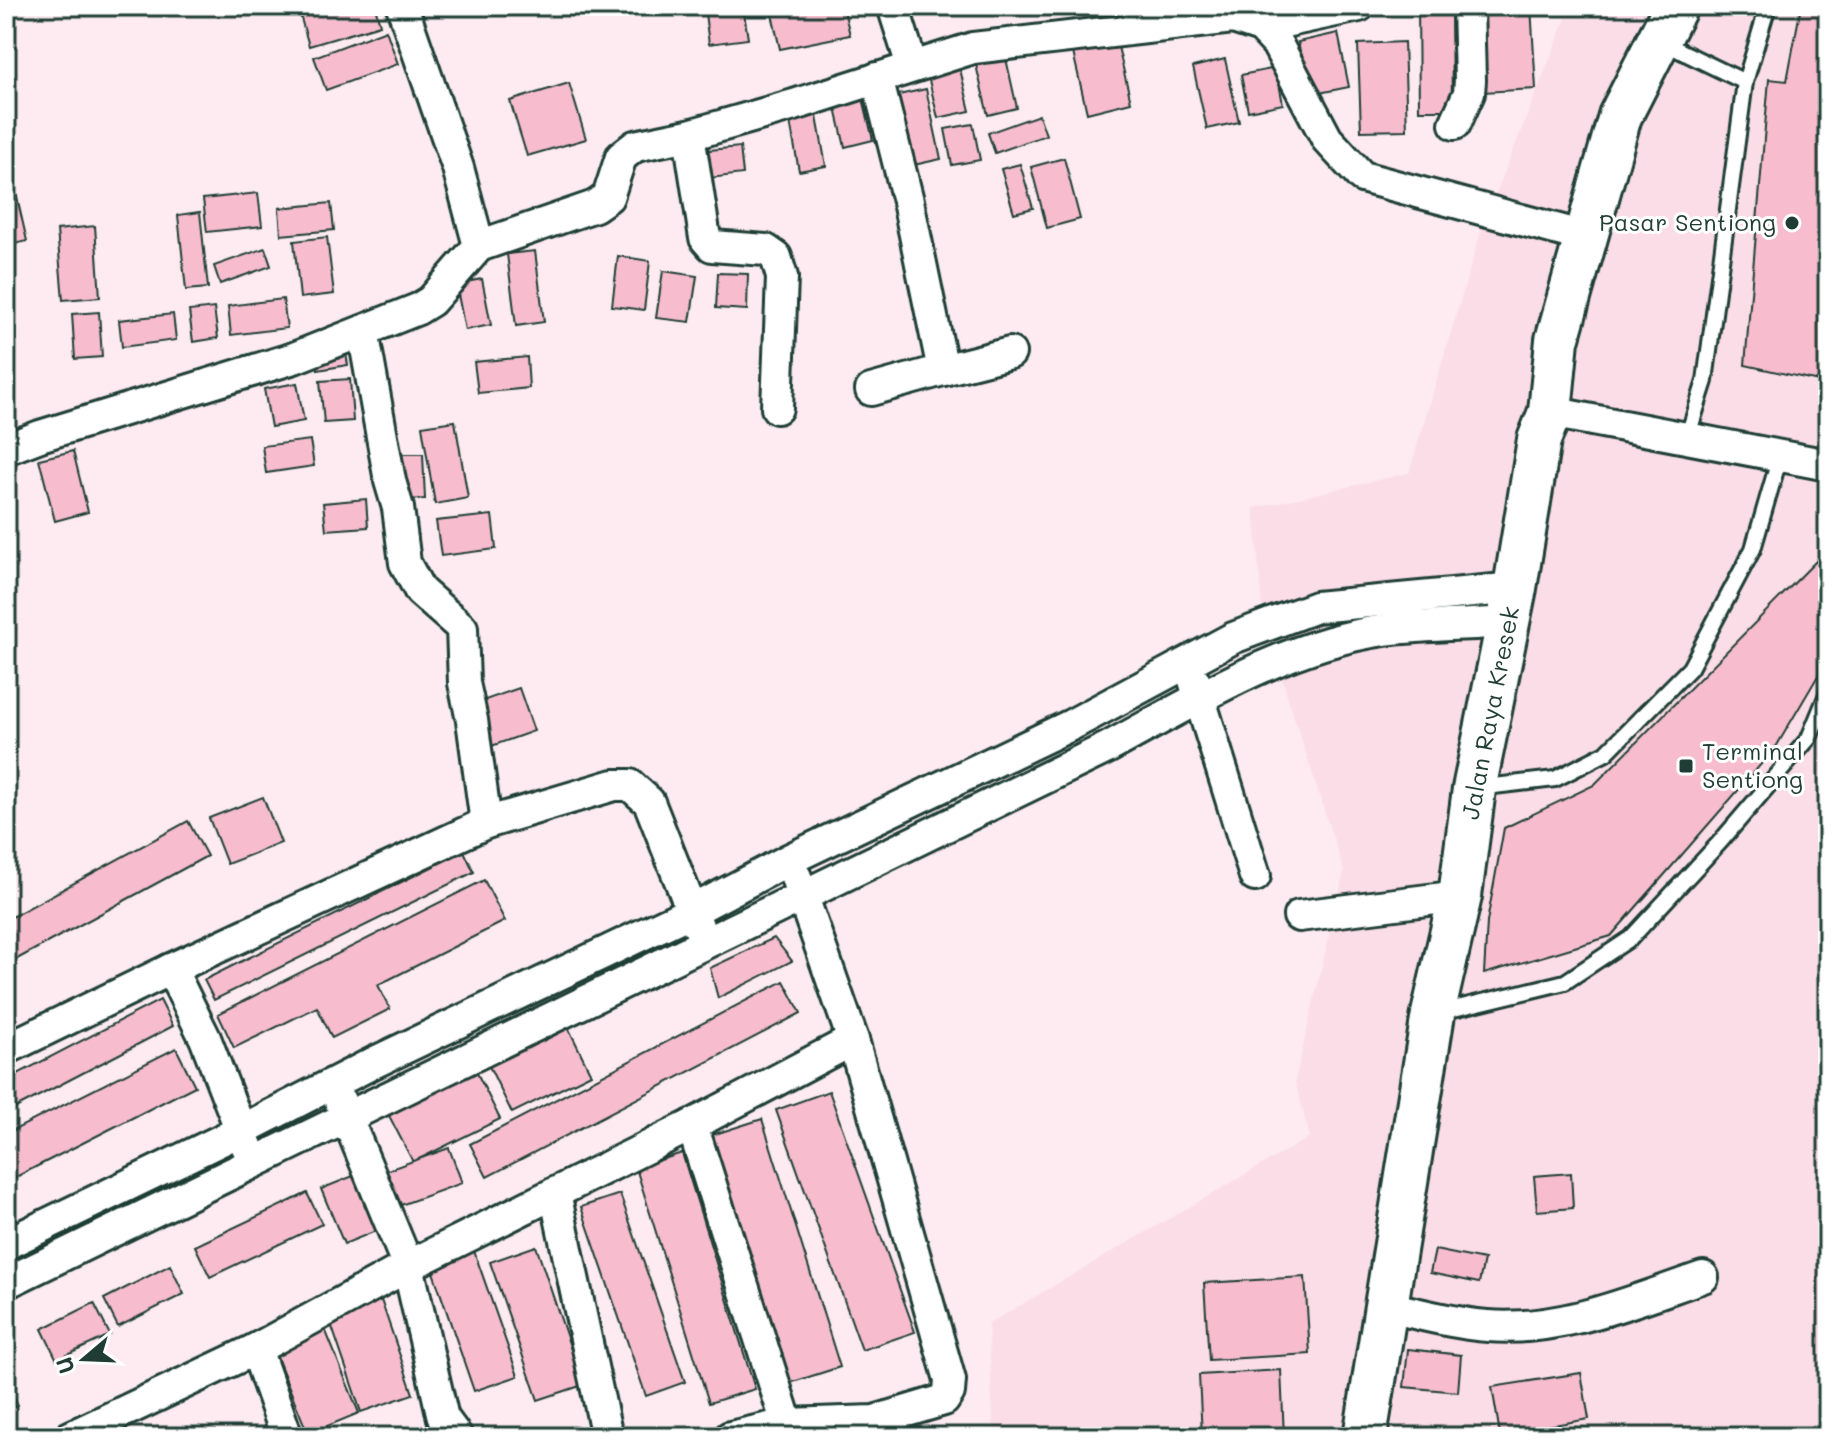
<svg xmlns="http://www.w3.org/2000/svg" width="1834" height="1443" font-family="Mali,sans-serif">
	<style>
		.built { fill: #fbdde7 }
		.building { fill: #f7bdcf; stroke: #1f3d34; stroke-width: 2 }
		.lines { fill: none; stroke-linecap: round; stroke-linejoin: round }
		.service-casing { stroke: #1f3d34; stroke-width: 20 }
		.minor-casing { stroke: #1f3d34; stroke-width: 36 }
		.secondary-casing { stroke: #1f3d34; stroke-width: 48 }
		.service { stroke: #fff; stroke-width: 14 }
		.minor { stroke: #fff; stroke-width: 30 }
		.secondary { stroke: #fff; stroke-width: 42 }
		.poi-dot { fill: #1f3d34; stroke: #fff; stroke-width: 3 }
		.labels { text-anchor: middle; stroke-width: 6; stroke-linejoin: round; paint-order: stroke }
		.poi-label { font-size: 24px; fill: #1f3d34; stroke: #fff; text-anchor: end }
		.street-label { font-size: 24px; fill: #1f3d34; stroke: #fff }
	</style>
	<rect width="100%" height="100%" fill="#fdebf1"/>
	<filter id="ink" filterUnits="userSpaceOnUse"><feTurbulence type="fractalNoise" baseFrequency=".0125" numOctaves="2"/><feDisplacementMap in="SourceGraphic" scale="16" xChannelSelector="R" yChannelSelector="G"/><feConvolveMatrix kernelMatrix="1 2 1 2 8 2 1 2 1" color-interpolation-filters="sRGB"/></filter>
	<g filter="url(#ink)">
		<!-- built -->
		<polygon class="built" points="1571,6 1828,6 1828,1437 994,1437 988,1324 1310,1137 1295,1081 1344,872 1263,620 1254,508 1409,473 1482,228"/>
		<!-- building -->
		<g class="building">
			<polygon points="329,6 375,6 380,25 309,46 300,15"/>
			<polygon points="704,6 743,6 748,39 709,44"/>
			<polygon points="811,6 843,6 850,35 780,49 772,14"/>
			<polygon points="1418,6 1451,6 1452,110 1419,110"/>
			<polygon points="1478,6 1531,6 1536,89 1483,92"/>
			<polygon points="1801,6 1828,6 1828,383 1745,365 1769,79 1787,81"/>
			<polygon points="386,30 398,64 326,90 314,57"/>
			<polygon points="1338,33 1349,87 1309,95 1298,42"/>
			<polygon points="1116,38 1131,102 1087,113 1072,48"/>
			<polygon points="1404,42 1407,130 1361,131 1358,44"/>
			<polygon points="1005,54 1017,108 988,115 975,61"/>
			<polygon points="1225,59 1239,122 1207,129 1193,67"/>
			<polygon points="1276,68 1283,104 1248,111 1241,75"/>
			<polygon points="960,69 970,111 938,118 928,76"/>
			<polygon points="569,83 586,139 527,156 510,101"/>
			<polygon points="926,89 941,159 909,166 894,96"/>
			<polygon points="863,98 873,140 845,147 835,104"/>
			<polygon points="816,111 826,166 799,171 789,116"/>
			<polygon points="1039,115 1046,135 995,153 988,133"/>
			<polygon points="973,124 980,160 952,165 945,129"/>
			<polygon points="740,147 743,174 702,179 699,151"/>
			<polygon points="1064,158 1080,219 1047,228 1031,167"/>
			<polygon points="1020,164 1033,208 1014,213 1001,169"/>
			<polygon points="16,193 27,241 6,246 6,195"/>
			<polygon points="258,193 262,226 207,232 203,199"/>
			<polygon points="331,203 334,230 281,235 279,208"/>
			<polygon points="200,212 208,288 186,290 178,215"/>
			<polygon points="95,226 100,297 63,300 57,230"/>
			<polygon points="327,237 334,294 300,298 294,241"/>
			<polygon points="265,248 271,266 220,284 214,266"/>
			<polygon points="535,251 544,322 516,326 507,254"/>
			<polygon points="618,256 650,261 644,310 612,306"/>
			<polygon points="663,271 697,276 690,322 656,318"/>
			<polygon points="718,273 748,274 747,310 716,308"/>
			<polygon points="482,279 491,325 465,330 456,284"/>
			<polygon points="283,299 287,328 231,335 228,306"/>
			<polygon points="214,308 218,338 193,342 189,311"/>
			<polygon points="99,312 102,357 75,359 72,314"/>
			<polygon points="173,314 176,340 122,347 119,320"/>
			<polygon points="345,348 348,365 318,370 316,352"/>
			<polygon points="527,357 529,388 478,393 474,362"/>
			<polygon points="350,379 353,421 324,423 320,381"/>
			<polygon points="297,383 304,421 271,427 264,389"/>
			<polygon points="455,421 468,498 435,504 422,426"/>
			<polygon points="310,440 314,466 266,473 262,446"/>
			<polygon points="73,451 88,512 55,521 39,459"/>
			<polygon points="399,454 423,454 425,499 401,500"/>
			<polygon points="366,499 368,527 326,530 323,503"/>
			<polygon points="492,515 496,549 441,556 436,521"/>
			<polygon points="1828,549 1828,583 1819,674 1776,747 1611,936 1484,974 1487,922 1504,828 1594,785"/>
			<polygon points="519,688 534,731 486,748 471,705"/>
			<polygon points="263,797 281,843 227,864 209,818"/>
			<polygon points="188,821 207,856 6,965 6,920"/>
			<polygon points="464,851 474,872 214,1000 204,980"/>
			<polygon points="484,880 505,921 378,985 390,1009 332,1038 317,1007 234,1048 218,1014"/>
			<polygon points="774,938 792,961 718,998 710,968"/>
			<polygon points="784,981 801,1013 487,1177 470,1144"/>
			<polygon points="160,1000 173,1026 6,1113 6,1080"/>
			<polygon points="566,1023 591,1074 512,1113 487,1062"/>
			<polygon points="176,1048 195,1086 6,1182 6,1134"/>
			<polygon points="473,1065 500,1119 413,1162 385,1108"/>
			<polygon points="829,1091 915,1332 862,1350 776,1110"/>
			<polygon points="762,1119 840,1367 790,1383 712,1135"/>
			<polygon points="449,1148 462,1183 398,1206 385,1171"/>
			<polygon points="682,1153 755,1389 709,1403 636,1168"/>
			<polygon points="1571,1173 1573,1208 1537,1211 1534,1176"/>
			<polygon points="353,1176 376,1231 344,1244 321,1189"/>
			<polygon points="307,1193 322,1224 210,1277 195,1246"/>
			<polygon points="620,1194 685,1382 646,1396 581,1207"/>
			<polygon points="536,1246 583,1385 538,1400 490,1262"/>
			<polygon points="1435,1250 1484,1260 1479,1283 1430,1273"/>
			<polygon points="474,1251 518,1376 474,1391 431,1266"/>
			<polygon points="170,1265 184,1294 118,1327 104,1299"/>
			<polygon points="1305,1277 1310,1354 1209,1360 1204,1283"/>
			<polygon points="381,1300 413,1394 361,1412 329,1318"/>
			<polygon points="94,1303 110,1335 57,1360 42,1329"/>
			<polygon points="323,1324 359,1413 308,1434 272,1345"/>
			<polygon points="1408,1349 1461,1355 1458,1392 1404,1387"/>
			<polygon points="1281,1370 1284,1437 1202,1437 1199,1375"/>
			<polygon points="1581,1373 1589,1419 1500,1434 1492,1387"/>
			<polygon points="6,1381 18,1405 6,1412"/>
		</g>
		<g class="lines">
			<!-- service casing -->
			<g class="service-casing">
				<g id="service">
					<polyline points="1662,42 1745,82"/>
					<polyline points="1687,438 1705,381 1745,82 1768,6"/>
					<polyline points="1477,788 1555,779 1606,753 1690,668 1753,549 1780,456"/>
					<polyline points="1437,1013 1565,982 1631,938 1720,842 1809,738 1828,692"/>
				</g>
			</g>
			<!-- minor casing -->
			<g class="minor-casing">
				<g id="minor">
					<polyline points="402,6 458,168 479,246 595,206 608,197 621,157 635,146 689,135 794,105 973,48 1233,18 1261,27 1277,44 1327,139 1362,177 1585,237"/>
					<polyline points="893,6 912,66"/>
					<polyline points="1261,27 1359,6"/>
					<polyline points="877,78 908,201 943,370 1010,353"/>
					<polyline points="1455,124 1469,93 1470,80 1468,6"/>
					<polyline points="689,135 705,238 712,246 766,250 776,257 782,277 777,408"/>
					<polyline points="363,331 390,481 398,508 405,563 420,591 462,628 464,683 472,720 486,823 614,785 630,785 649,802 698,926"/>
					<polyline points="871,390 943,370"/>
					<polyline points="1550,412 1828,465"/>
					<polyline points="6,449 40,436 294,358 418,309 431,301 479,246"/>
					<polyline points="1194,680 1255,876"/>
					<polyline points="1299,916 1460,896"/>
					<polyline points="171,969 205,1038 248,1149"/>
					<polyline points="6,1049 171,969 486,823"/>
					<polyline points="340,1101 408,1266 443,1418 457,1437"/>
					<polyline points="692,1125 787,1424"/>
					<polyline points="555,1193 607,1437"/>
					<polyline points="6,1244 240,1131 373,1063 692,911 790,859 1071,725 1233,638 1316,607 1515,588"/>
					<path d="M6,1283L1109,747C1196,700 1285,644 1385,630C1425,625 1467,625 1507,622"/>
					<path d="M1386,1307C1419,1313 1454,1324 1488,1326C1562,1332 1635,1300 1703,1277"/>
					<polyline points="256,1349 287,1437"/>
					<polyline points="70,1437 256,1349 408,1266 692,1125 853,1040"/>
					<polyline points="730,1437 787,1424 874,1421 944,1400 949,1392 950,1380 853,1040 796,877"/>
				</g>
			</g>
			<!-- secondary casing -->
			<g class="secondary-casing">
				<polyline id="secondary" points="1365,1437 1433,1014 1460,896 1474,789 1515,588 1539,440 1550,412 1557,340 1620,116 1676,6"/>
			</g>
			<!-- service -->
			<use href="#service" class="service"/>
			<!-- minor -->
			<use href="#minor" class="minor"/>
			<!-- secondary -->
			<use href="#secondary" class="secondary"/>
		</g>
	</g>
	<!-- markers -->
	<g class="poi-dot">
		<circle cx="1792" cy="223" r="8"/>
		<rect x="1678" y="758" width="16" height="16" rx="4"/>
	</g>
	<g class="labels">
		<!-- poi labels -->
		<g class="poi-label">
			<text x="1776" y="231">Pasar Sentiong</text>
			<text x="1702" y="760" text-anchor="start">Terminal<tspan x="1702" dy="28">Sentiong</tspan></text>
		</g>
		<!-- street labels -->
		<g class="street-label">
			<text transform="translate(1491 713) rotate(-79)" y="8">Jalan Raya Kresek</text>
		</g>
	</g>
	<!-- margin -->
	<rect width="1834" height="1443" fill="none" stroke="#fff" stroke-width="32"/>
	<rect x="16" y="16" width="1802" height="1411" fill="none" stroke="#1f3d34" stroke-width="3" filter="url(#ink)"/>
	<!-- north arrow -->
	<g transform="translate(84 1359) rotate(251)" stroke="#ffffff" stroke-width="6" paint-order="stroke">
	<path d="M0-6L14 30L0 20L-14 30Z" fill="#1f3d34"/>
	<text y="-12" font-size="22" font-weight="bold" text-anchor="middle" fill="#1f3d34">U</text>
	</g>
</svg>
